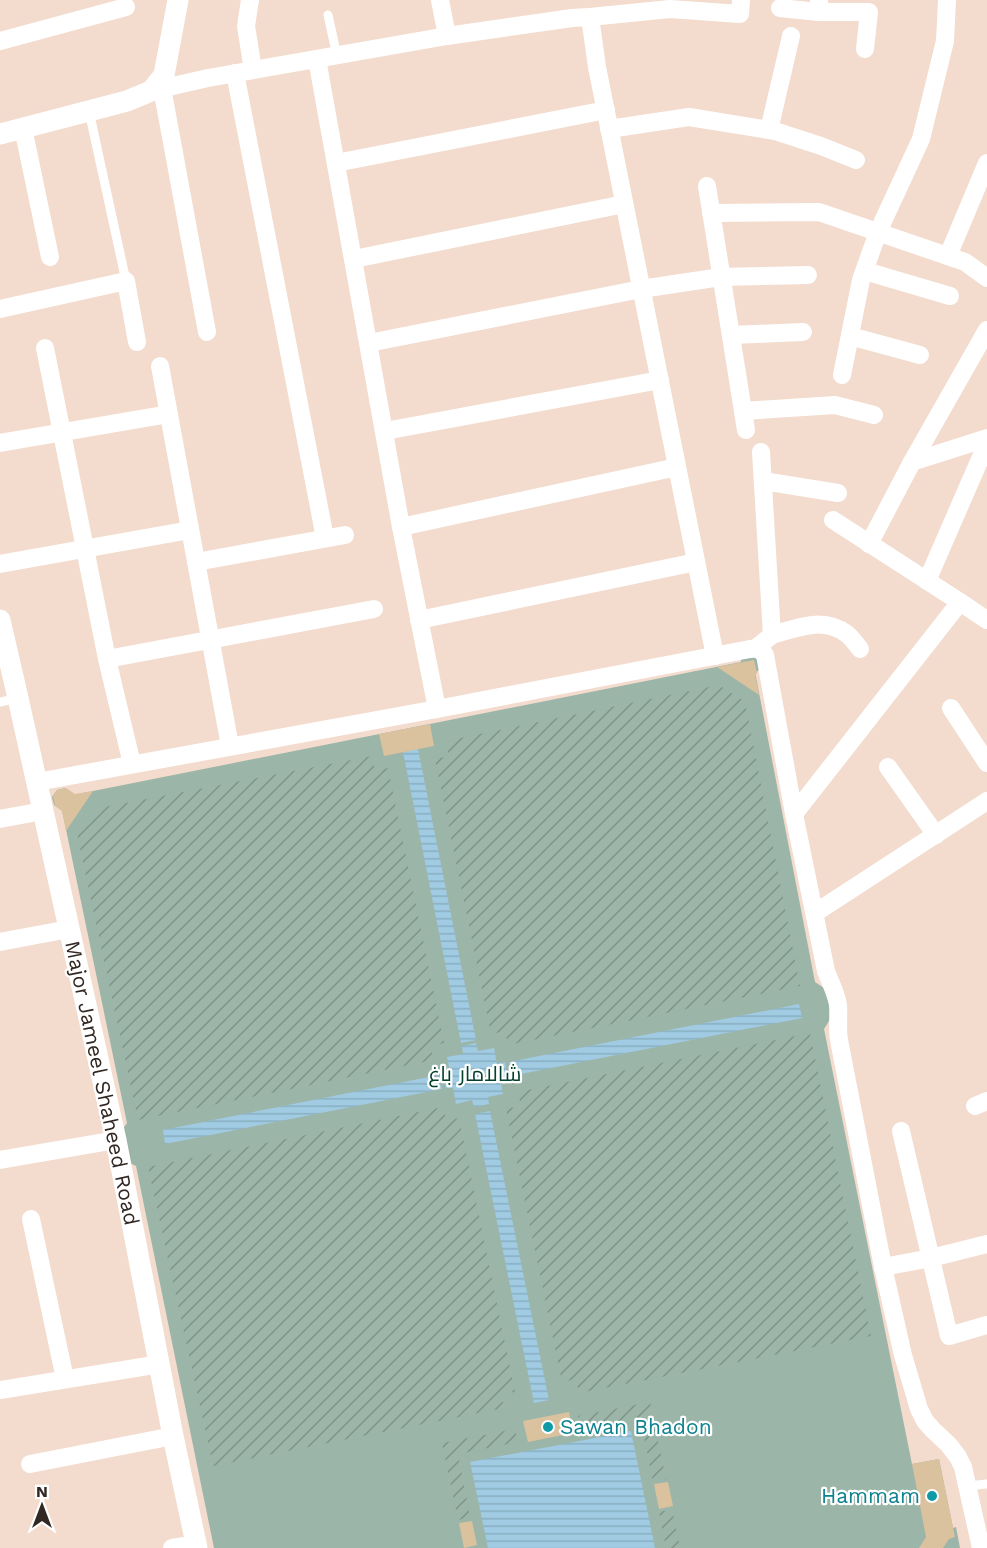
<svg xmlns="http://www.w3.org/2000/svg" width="987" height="1548" font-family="'Work Sans',Cairo,sans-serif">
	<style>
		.green { fill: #9bb5a9 }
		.garden { fill: url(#garden-furrows) }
		.water { fill: url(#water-rules) }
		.building { fill: #dac29e }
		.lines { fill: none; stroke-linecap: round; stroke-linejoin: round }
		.service { stroke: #fff; stroke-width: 9 }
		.minor { stroke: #fff; stroke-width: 18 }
		.tertiary { stroke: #fff; stroke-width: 21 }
		.culture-dot { fill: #0f9aa8; stroke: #fff; stroke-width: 2 }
		.labels { text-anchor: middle; stroke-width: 4.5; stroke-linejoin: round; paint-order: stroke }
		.park-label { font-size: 21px; fill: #02412d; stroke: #fff }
		.street-label { font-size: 21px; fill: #312823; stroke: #fff }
		.culture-label { font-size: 21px; fill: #0d838f; stroke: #fff; text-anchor: start }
	</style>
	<defs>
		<pattern id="garden-furrows" width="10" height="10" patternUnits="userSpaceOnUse" patternTransform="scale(1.5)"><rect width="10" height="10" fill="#9bb5a9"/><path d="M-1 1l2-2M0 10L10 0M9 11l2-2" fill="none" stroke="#7f9389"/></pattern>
		<pattern id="water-rules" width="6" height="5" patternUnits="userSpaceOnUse" patternTransform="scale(1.5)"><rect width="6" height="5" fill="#a0cbe2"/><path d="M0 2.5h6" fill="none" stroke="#8aaec2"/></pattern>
	</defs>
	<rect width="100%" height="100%" fill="#f3dbcd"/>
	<!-- green -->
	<polygon class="green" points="754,651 762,664 758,671 755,672 815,982 830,992 834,1013 824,1029 912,1464 939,1459 953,1528 956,1527 960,1548 214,1548 136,1166 122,1159 118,1136 127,1123 62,810 54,805 52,797 57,790 65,788 73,795 741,662 741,659"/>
	<!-- garden -->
	<g class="garden">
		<polygon points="719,685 745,702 800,986 508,1045 505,1031 491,1034 435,759 449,756 446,741"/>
		<polygon points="372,756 375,771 388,768 444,1043 431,1046 433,1060 138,1120 77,834 94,809"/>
		<polygon points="810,1033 871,1336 579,1393 576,1379 562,1382 506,1109 521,1106 518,1092"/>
		<polygon points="443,1107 446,1121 459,1118 515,1392 501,1394 504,1408 213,1466 148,1167"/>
		<polygon points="650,1402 666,1479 653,1481 640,1418 581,1429 578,1416"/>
		<polygon points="515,1429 518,1442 458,1454 470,1517 458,1520 442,1443"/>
		<polygon points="672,1509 680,1548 666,1548 659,1512"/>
	</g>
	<!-- water -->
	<g class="water">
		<polygon points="418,749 476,1040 461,1043 403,752"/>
		<polygon points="799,1004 802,1018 511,1076 509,1062"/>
		<polygon points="476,1043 478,1051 494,1048 497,1064 505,1062 508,1077 500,1078 503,1094 488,1097 489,1104 474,1107 472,1100 456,1104 453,1088 446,1088 443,1075 450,1073 447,1057 463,1054 462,1046"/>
		<polygon points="439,1075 442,1089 165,1144 163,1130"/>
		<polygon points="490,1111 549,1400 534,1403 475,1114"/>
		<polygon points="631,1431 655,1548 488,1548 470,1462"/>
	</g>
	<!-- building -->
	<g class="building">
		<polygon points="754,660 757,673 755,675 759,695 717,667"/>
		<polygon points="430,724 434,746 384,756 379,734"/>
		<polygon points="66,788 75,794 93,791 66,831 62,811 55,806 53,796 57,790"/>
		<polygon points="569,1412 573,1433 528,1442 523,1421"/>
		<polygon points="939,1459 955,1537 949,1539 943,1548 919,1548 926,1537 912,1464"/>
		<polygon points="668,1482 673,1506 659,1509 654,1484"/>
		<polygon points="472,1521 477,1545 464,1548 459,1523"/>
	</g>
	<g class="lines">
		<!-- service -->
		<g class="service">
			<polyline points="328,15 337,56"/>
			<polyline points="89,111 126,281"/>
			<polyline points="0,702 18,698"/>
			<polyline points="967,1486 987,1484"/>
		</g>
		<!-- minor -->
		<g class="minor">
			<polyline points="250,0 246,26 253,70"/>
			<polyline points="440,0 447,36"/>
			<polyline points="780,8 819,12 819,2"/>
			<polyline points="819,12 869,12 865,49"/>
			<polyline points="590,17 670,9 740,14 741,0"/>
			<polyline points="0,41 126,7"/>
			<polyline points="317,59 401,527 437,709"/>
			<polyline points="235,73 325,538"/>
			<polyline points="162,88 207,332"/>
			<polyline points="151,91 208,78 447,36 572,18 590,17 597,67 715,656"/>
			<polyline points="23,128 50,257"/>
			<polyline points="609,129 689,117 775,131 821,146 856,160"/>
			<polyline points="769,130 791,36"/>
			<polyline points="336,163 606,110"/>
			<polyline points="707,186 746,430"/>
			<polyline points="711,213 819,212 965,262 987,278"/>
			<polyline points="948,256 987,163"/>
			<polyline points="354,259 624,204"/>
			<polyline points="865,271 950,296"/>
			<polyline points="0,309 126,281 137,342"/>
			<polyline points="731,335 803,332"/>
			<polyline points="850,336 920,355"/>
			<polyline points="369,343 641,289 721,277 808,275"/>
			<polyline points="45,348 107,659 132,764"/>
			<polyline points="160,366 230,746"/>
			<polyline points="842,375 861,280 878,232 921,139 945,41 947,0"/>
			<polyline points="743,411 835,405 874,415"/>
			<polyline points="385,431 660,380"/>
			<polyline points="0,443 169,414"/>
			<polyline points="912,462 987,330"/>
			<polyline points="763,481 838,493"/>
			<polyline points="833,520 960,602"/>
			<polyline points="401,527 677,467"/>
			<polyline points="869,544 912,462 987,438"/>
			<polyline points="196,562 345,535"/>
			<polyline points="0,564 190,530"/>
			<polyline points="927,581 987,443"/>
			<polyline points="419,620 696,562"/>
			<path d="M772,635C797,628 823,616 847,634C852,638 856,644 860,649"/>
			<polyline points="756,648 772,635 761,452"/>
			<polyline points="107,659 374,609"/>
			<polyline points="951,708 987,763"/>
			<polyline points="888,767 936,835"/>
			<path d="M37,782L437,709L750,649C757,648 760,649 765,655L794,814L826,971C830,982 836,992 838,1005C839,1016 837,1028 839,1040L883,1267L903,1355L919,1409L925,1421L933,1430L949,1445L958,1457L963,1467L981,1548"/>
			<polyline points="794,814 960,602 987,620"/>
			<polyline points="0,819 43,811"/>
			<polyline points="815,913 987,801"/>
			<polyline points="0,942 69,929"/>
			<polyline points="975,1106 987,1101"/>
			<polyline points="901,1131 949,1336 987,1325"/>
			<polyline points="0,1160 116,1140"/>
			<polyline points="31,1219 65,1379"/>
			<polyline points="883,1267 931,1258 987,1244"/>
			<polyline points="0,1390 160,1364"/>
			<polyline points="30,1464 173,1436"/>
			<polyline points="172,1548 197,1544"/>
		</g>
		<!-- tertiary -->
		<g class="tertiary">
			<polyline points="0,134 127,101 151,91 164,75 178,0"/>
			<polyline points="0,620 18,698 116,1140 173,1436 197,1548"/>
		</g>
	</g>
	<!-- markers -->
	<g class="culture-dot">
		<circle cx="548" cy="1427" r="6"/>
		<circle cx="932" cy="1496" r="6"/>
	</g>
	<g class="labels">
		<!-- park labels -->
		<g class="park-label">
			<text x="475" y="1081">شالامار باغ</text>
		</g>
		<!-- street labels -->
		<g class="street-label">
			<text transform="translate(102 1083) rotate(78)" y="7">Major Jameel Shaheed Road</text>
		</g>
		<!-- culture labels -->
		<g class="culture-label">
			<text x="560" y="1434">Sawan Bhadon</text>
			<text x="920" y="1503" text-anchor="end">Hammam</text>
		</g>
	</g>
	<!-- north arrow -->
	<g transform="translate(42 1506)" stroke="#ffffff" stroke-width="4.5" paint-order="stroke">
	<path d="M0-4.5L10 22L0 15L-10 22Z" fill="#312823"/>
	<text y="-9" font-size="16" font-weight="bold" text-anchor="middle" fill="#312823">N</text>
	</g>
</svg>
